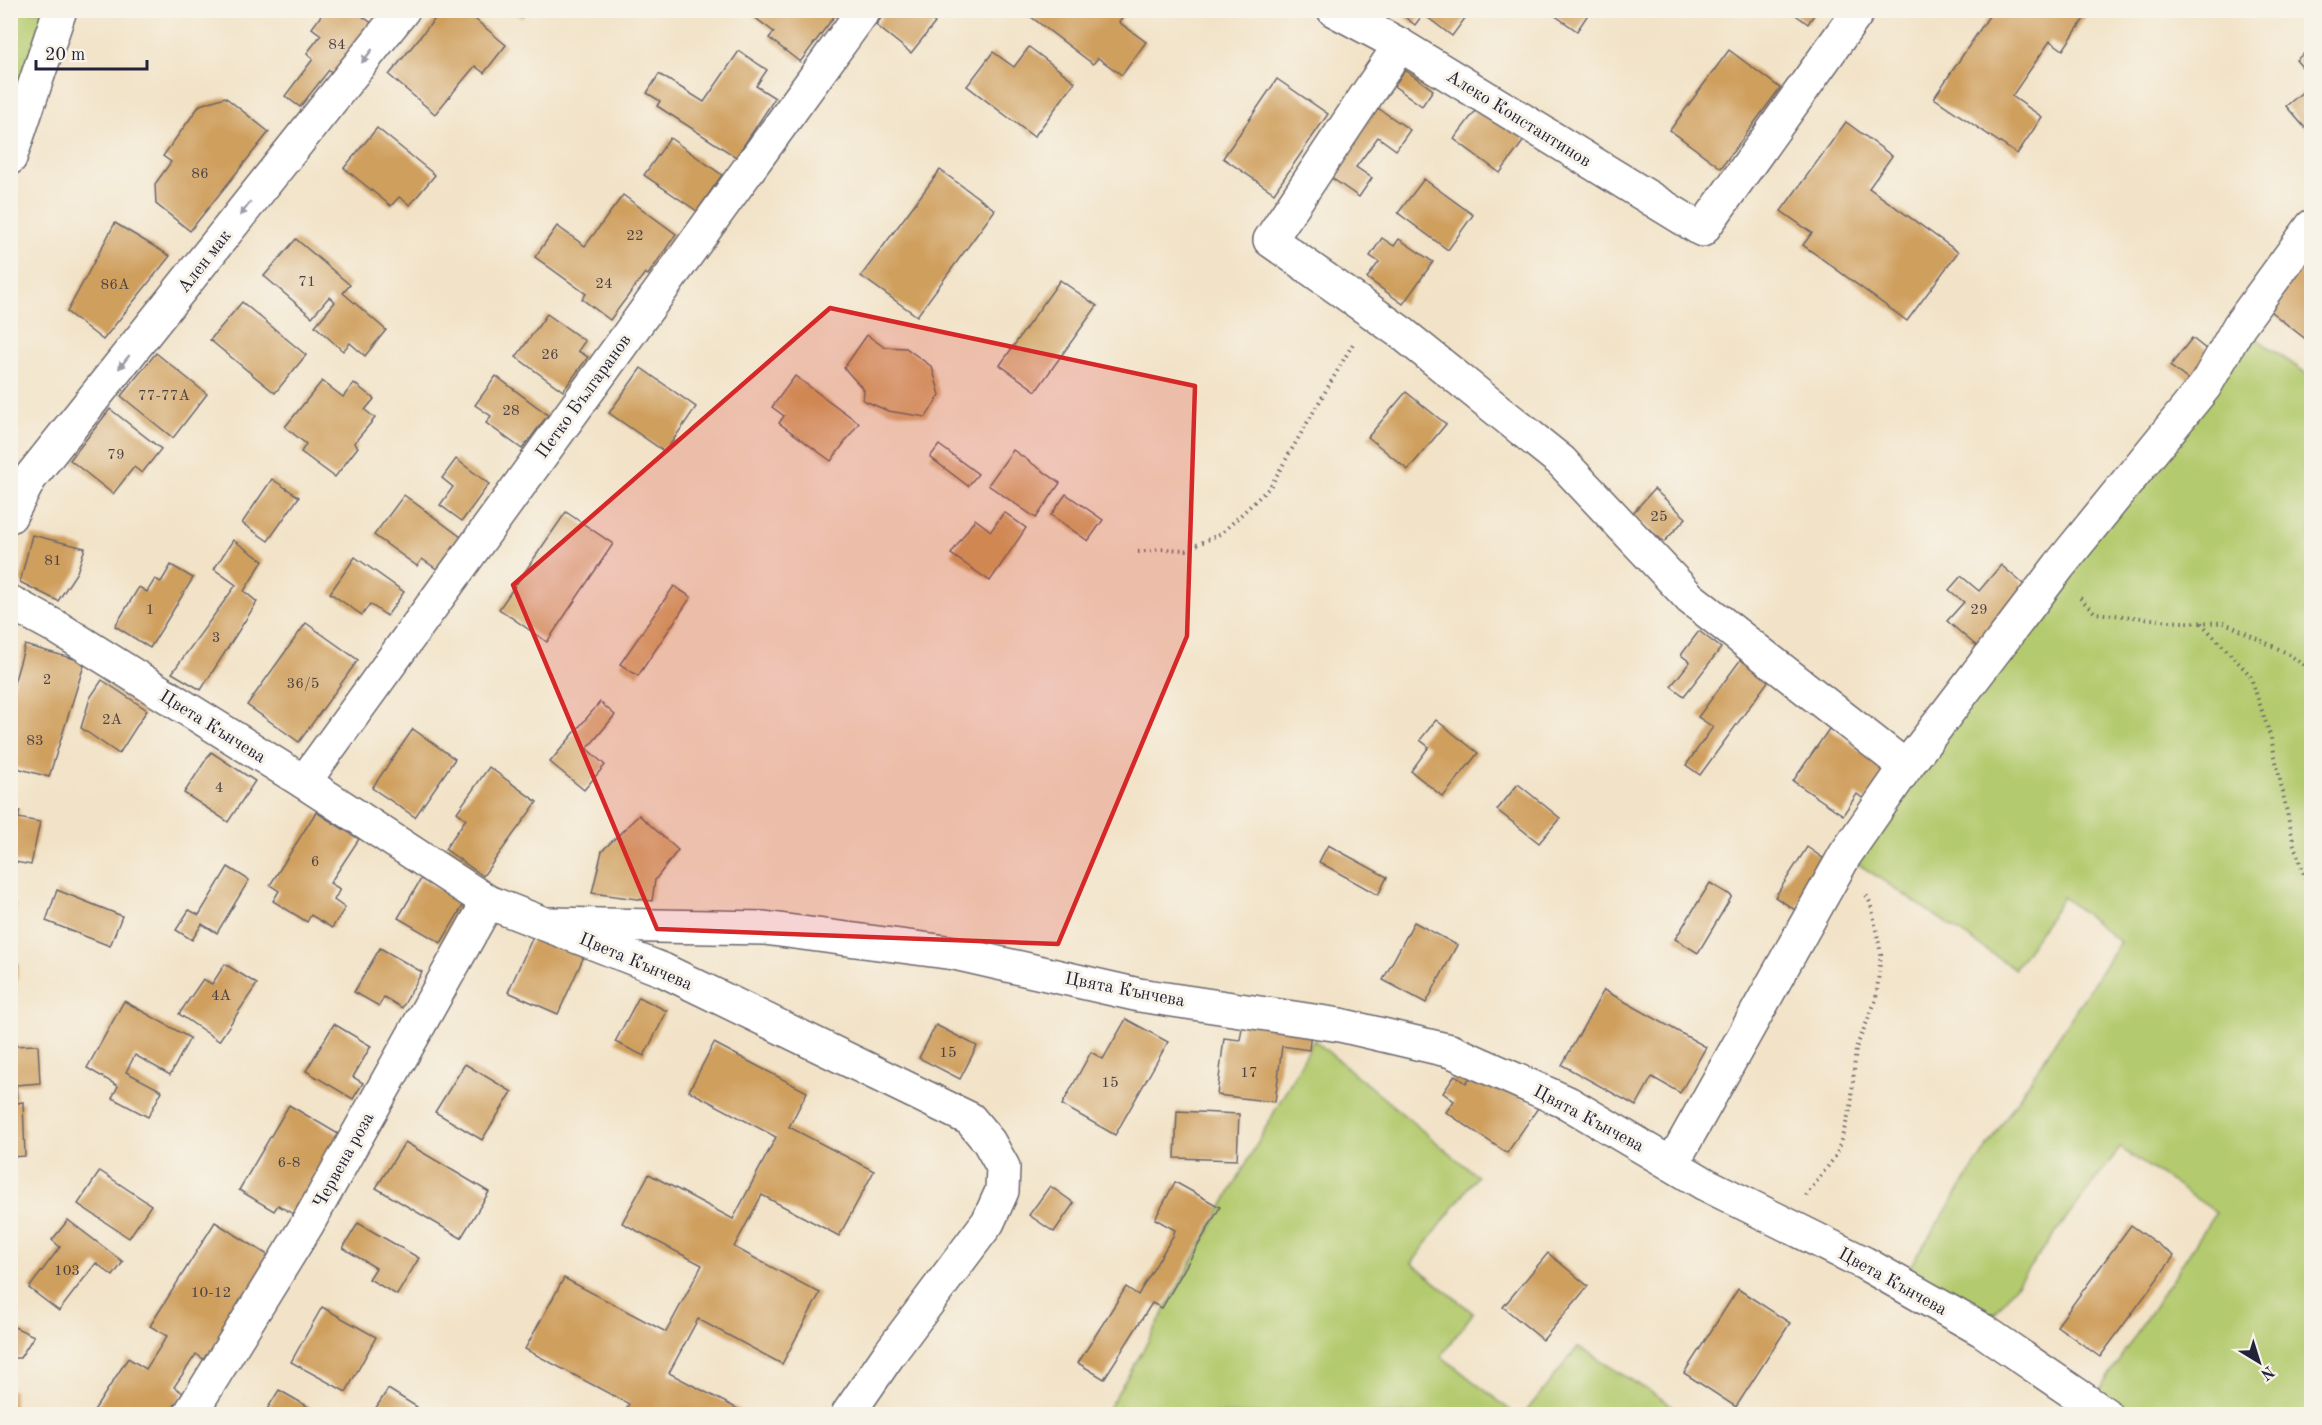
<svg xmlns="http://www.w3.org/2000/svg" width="2322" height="1425" font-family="'Old Standard TT',serif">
	<rect width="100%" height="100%" fill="#f7f3e8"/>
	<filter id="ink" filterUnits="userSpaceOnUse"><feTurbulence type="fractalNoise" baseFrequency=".0167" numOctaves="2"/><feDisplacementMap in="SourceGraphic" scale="12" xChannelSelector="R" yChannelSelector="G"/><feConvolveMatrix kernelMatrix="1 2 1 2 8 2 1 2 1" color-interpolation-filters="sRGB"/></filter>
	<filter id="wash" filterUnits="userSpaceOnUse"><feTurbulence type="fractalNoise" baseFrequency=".008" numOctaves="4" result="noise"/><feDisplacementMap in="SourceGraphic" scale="24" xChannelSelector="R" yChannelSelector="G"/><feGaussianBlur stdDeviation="1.35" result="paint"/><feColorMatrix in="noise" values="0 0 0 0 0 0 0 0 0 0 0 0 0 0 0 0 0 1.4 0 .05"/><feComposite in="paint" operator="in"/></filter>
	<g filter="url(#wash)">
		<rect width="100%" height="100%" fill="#f2e3c8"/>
		<g fill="#b4ca6e" stroke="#6b7654" stroke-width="1.5">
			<polygon points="11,11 60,11 11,158"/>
			<polygon points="2239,326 2311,377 2311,1414 2105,1414 2090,1404 2216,1212 2120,1148 1982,1330 1899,1283 2120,942 2063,897 2015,969 1845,855"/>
			<polygon points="1314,1040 1477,1176 1412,1263 1473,1313 1441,1356 1515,1414 1105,1414 1142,1352"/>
			<polygon points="1578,1347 1686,1414 1524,1414"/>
		</g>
		<g id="blocks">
			<g fill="#cf9f5d">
				<polygon points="325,10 354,10 374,25 336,75 329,70 300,107 285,96 313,59 307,53 321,35 312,28"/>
				<polygon points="442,10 464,10 506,45 484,73 475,66 435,114 389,75"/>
				<polygon points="512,10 528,10 522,18"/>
				<polygon points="757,10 839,10 800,62 769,38 774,32 753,16"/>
				<polygon points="887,10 920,10 935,23 911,53 876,25"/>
				<polygon points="1022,10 1128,10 1119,22 1146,42 1122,75 1098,58 1093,64"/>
				<polygon points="1396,10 1471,10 1452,36 1423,14 1415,25"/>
				<polygon points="1547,10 1591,10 1577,31"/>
				<polygon points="1789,10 1817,10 1808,24"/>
				<polygon points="1993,10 2090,10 2063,50 2050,41 2012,96 2042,117 2017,154 1934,98"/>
				<polygon points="1029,47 1075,82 1034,137 967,86 993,52 1014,67"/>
				<polygon points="2312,47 2312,79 2296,60"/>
				<polygon points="1729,50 1780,88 1721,168 1670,130"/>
				<polygon points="739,51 767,70 756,86 775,98 736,157 657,106 660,101 647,93 659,74 704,102"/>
				<polygon points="1405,70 1433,90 1422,106 1394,86"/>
				<polygon points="1277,79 1328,114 1274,193 1223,158"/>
				<polygon points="2312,84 2312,136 2286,106"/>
				<polygon points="225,97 269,132 190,231 156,204 155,184 171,162 163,156 200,105"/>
				<polygon points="1375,106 1410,130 1396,150 1378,137 1356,167 1372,178 1359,197 1326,174"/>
				<polygon points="1479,106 1525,139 1500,173 1454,139"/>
				<polygon points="1846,122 1892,156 1869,188 1958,252 1907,321 1803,245 1812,233 1781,211"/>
				<polygon points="377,128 435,175 410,205 399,197 391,206 344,168"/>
				<polygon points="670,138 722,175 697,211 644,175"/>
				<polygon points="940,170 995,210 917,316 861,276"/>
				<polygon points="1424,179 1473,215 1448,250 1398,213"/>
				<polygon points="623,195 676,234 648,275 645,273 610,320 582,299 586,294 535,257 557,226 585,246"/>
				<polygon points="115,223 170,256 103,340 67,312"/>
				<polygon points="1382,238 1394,246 1399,239 1433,262 1403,304 1367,278 1379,262 1370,256"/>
				<polygon points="296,239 350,285 343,293 386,330 365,356 350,343 343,351 315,326 335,302 329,297 312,317 264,276"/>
				<polygon points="2303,262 2312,269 2312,344 2266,308"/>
				<polygon points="1060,280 1097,306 1036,391 1000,365"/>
				<polygon points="242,302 306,355 275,393 210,340"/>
				<polygon points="547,314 585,341 578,351 588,357 563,391 516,357"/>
				<polygon points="867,335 884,347 906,348 932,367 940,395 926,417 888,411 863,400 864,390 844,368"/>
				<polygon points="2192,338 2212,354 2191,382 2170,366"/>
				<polygon points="156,353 207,394 173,438 121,396"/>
				<polygon points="641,368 696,407 665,452 609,413"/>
				<polygon points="496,376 548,415 522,449 486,423 491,416 475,405"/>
				<polygon points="795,376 859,423 831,461 779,423 784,416 772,407"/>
				<polygon points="322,381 343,397 354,383 374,399 365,410 375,418 354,443 358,447 335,477 301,452 306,444 285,427"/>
				<polygon points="1406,392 1446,424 1408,470 1368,437"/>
				<polygon points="110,409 161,449 142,473 134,467 113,494 70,460"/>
				<polygon points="939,445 978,474 968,486 930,457"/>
				<polygon points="1013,450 1060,483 1036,518 988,485"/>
				<polygon points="456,459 489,484 462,521 440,505 453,487 442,478"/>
				<polygon points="272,479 299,497 268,541 242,523"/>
				<polygon points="1654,489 1686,518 1664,542 1632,514"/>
				<polygon points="1066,494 1103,520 1088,541 1051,515"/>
				<polygon points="404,495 465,540 441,572 422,559 417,566 374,535"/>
				<polygon points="566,512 613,544 547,642 499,609"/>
				<polygon points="1004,512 1026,528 990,581 951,554 975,519 991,531"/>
				<polygon points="32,535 85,548 77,572 58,601 20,582"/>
				<polygon points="233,540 263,561 244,591 257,602 201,690 172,673 236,585 214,569"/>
				<polygon points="355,557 404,592 387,616 370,604 362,615 330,593"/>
				<polygon points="171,565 193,578 150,648 115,626 139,587 147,592 155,579 161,582"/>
				<polygon points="2001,565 2029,589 1979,648 1947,621 1964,602 1949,590 1961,576 1979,591"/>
				<polygon points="674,586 691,597 638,676 620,664"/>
				<polygon points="306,623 358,660 299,742 247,705"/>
				<polygon points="1699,631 1721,648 1684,696 1671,686 1690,662 1681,655"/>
				<polygon points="25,645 85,662 49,777 10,766 10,697"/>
				<polygon points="1744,655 1772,676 1700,775 1686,765 1713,727 1698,717"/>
				<polygon points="102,680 147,710 119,754 81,728 90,698"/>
				<polygon points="600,702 615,715 587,749 605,765 584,790 550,762"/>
				<polygon points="1436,720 1478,753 1443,797 1411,771 1429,747 1420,740"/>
				<polygon points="413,729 455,759 415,817 372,788"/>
				<polygon points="1829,729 1888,769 1866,801 1857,794 1843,815 1793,781"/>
				<polygon points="211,752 255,781 228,822 184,793"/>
				<polygon points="489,767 537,802 483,876 445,849 466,819 457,812"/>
				<polygon points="1518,784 1560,818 1539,843 1497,810"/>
				<polygon points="10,809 20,811 18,818 40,822 31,865 10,861"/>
				<polygon points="316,812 359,839 330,883 340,889 334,900 345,908 332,928 311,915 307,922 273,901 279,891 270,885"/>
				<polygon points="639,815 678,850 655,880 652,901 592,893 602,851"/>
				<polygon points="1328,845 1387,877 1378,895 1319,862"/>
				<polygon points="1807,847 1827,861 1795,910 1775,897"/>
				<polygon points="228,867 249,880 217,933 202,924 192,940 176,930 189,910 199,915"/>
				<polygon points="421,879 464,904 441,943 398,918"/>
				<polygon points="1710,883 1732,896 1698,953 1675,939"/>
				<polygon points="57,890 122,916 110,946 46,921"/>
				<polygon points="10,904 16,905 12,939 10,939"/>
				<polygon points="1414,922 1457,945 1426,1003 1383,980"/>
				<polygon points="536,930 586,952 558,1014 508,992"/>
				<polygon points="380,948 422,972 402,1008 384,997 379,1006 354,992"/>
				<polygon points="10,963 19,964 14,1008 10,1008"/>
				<polygon points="225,964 257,984 219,1041 179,1014 203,979 212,984"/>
				<polygon points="1604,990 1706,1047 1680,1093 1652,1077 1636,1106 1562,1065"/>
				<polygon points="639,997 667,1011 644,1056 615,1042"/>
				<polygon points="124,1001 190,1038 170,1075 135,1055 126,1072 162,1091 148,1117 112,1098 118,1086 87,1068"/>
				<polygon points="1126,1019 1168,1042 1115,1135 1062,1105 1091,1052 1103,1059"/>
				<polygon points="1243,1022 1311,1031 1309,1050 1282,1046 1275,1102 1217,1095 1224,1038 1240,1040"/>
				<polygon points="334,1024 371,1046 353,1077 363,1083 353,1099 306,1071"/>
				<polygon points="936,1025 977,1046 960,1079 919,1058"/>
				<polygon points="714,1043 807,1092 789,1127 874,1171 839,1236 762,1195 734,1247 820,1293 782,1364 698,1319 669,1373 740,1410 738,1414 624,1414 629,1404 525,1349 564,1278 666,1332 702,1265 622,1223 649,1174 733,1219 776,1137 689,1091"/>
				<polygon points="38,1045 40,1083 16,1085 17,1103 23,1102 25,1156 10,1157 10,1046"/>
				<polygon points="465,1064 512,1092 482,1140 435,1112"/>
				<polygon points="1478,1067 1538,1108 1507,1153 1446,1112 1454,1101 1443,1093 1455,1075 1466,1083"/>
				<polygon points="289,1105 340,1135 293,1214 278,1205 274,1211 239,1190"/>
				<polygon points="1177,1111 1239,1114 1237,1160 1175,1158"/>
				<polygon points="405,1142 489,1192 461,1238 376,1188"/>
				<polygon points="100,1171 151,1205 129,1238 78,1204"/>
				<polygon points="1175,1182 1220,1207 1162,1308 1152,1303 1104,1379 1078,1363 1126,1287 1138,1295 1173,1236 1175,1230 1155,1219"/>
				<polygon points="1050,1186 1074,1203 1054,1232 1029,1215"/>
				<polygon points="68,1220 123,1262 113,1276 96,1263 59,1311 29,1288 60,1247 52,1240"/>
				<polygon points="215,1222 271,1257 206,1361 196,1354 174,1387 183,1393 169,1414 97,1414 93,1412 128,1358 146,1369 167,1336 150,1326"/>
				<polygon points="358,1223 419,1258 397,1295 369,1279 376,1268 343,1248"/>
				<polygon points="2131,1225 2174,1256 2100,1357 2057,1326"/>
				<polygon points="1548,1253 1588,1286 1543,1340 1503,1307"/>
				<polygon points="1738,1289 1790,1323 1736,1407 1684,1373"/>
				<polygon points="322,1307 376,1337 346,1392 291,1362"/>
				<polygon points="10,1325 34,1336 20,1358 10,1358"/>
				<polygon points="388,1389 417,1407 413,1414 372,1414"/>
				<rect x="10" y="1390" width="4" height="24"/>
				<polygon points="279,1390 321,1414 264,1414"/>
			</g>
		</g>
	</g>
	<g filter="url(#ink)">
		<use href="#blocks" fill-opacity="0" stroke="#6b666c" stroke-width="1.5"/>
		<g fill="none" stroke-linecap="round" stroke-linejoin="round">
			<g stroke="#6b666c" stroke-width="36">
				<g id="minor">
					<polyline points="1334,10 1400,45 1702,230 1859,10"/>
					<polyline points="1400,45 1270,240 1403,334 1561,461 1690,598 1906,767"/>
					<polyline points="10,158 60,10"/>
					<polyline points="10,516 30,478 403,10"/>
					<polyline points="10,602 58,628 304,782 488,902 663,970 970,1119 989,1142 1003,1167 1002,1191 988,1222 890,1353 848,1414"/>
					<polyline points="304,782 864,10"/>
					<polyline points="549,924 764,928 954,953 1139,995 1340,1025 1451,1051 1568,1103 1705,1184 1864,1263 1982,1330 2105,1414"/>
					<polyline points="1672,1164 1845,855 1906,767 2059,566 2205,386 2239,326 2312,226"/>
					<polyline points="190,1414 308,1223 488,902"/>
				</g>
			</g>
			<g stroke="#6b666c" stroke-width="4" stroke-dasharray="1.5 4.5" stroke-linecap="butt">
				<polyline points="1138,552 1160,549 1186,550 1222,533 1270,487 1354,342"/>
				<polyline points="2080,598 2095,613 2180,622 2225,623 2287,653 2312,671"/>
				<polyline points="2201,623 2250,675 2271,738 2294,845 2312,897"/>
				<polyline points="1806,1196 1837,1154 1851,1106 1856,1048 1876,1000 1881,954 1871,904 1865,893"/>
			</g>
			<use href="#minor" stroke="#fff" stroke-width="33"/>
		</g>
		<defs><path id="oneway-solid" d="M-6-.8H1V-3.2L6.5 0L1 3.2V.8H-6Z" transform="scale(1.5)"/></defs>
		<g fill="#9c9ca7">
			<use href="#oneway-solid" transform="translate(367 56) rotate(128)"/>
			<use href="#oneway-solid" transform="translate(245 209) rotate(128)"/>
			<use href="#oneway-solid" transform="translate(124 362) rotate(128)"/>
		</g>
	</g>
	<path fill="#d62828" fill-opacity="0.2" stroke="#d62828" stroke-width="4.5" stroke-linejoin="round" d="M830 308 1195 386 1187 636 1058 944 657 929 513 585Z"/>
	<g text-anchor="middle" stroke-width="6" stroke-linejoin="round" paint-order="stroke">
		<g font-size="15" fill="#4d4144">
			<text x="337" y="49">84</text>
			<text x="200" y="178">86</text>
			<text x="635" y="240">22</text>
			<text x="307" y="286">71</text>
			<text x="604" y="288">24</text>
			<text x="115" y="289">86A</text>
			<text x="550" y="359">26</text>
			<text x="164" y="400">77-77A</text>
			<text x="511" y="415">28</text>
			<text x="116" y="459">79</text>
			<text x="1659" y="521">25</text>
			<text x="53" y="565">81</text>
			<text x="150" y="614">1</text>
			<text x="1979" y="614">29</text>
			<text x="216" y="642">3</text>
			<text x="47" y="684">2</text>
			<text x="303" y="688">36/5</text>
			<text x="112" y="724">2А</text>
			<text x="35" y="745">83</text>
			<text x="219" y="792">4</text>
			<text x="315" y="866">6</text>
			<text x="221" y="1000">4A</text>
			<text x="948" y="1057">15</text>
			<text x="1249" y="1077">17</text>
			<text x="1110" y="1087">15</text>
			<text x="289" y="1167">6-8</text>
			<text x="67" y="1275">103</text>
			<text x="211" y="1297">10-12</text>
		</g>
		<g font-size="18" fill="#22223b" stroke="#f7f3e8">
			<text transform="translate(1519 118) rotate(32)" y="6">Алеко Константинов</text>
			<text transform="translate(204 261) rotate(-52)" y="6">Ален мак</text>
			<text transform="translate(583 396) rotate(-54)" y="6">Петко Българанов</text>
			<text transform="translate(213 726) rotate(32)" y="6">Цвета Кънчева</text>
			<text transform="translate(636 961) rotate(23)" y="6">Цвета Кънчева</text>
			<text transform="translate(1125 989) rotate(11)" y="6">Цвята Кънчева</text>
			<text transform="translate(1589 1118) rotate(28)" y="6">Цвята Кънчева</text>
			<text transform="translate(343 1160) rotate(-61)" y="6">Червена роза</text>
			<text transform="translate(1893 1281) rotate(29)" y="6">Цвета Кънчева</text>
		</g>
	</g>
	<rect width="2322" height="1425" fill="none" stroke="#f7f3e8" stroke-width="36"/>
	<g transform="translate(2259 1362) rotate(142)" stroke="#f7f3e8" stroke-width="4.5" paint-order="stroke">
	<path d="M0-4.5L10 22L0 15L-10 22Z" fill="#22223b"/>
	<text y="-9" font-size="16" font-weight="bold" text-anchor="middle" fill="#22223b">N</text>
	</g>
	<path d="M36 60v9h111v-9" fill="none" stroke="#22223b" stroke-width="3"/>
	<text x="45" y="60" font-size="18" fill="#22223b" stroke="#f7f3e8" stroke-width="4.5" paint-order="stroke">20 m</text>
</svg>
